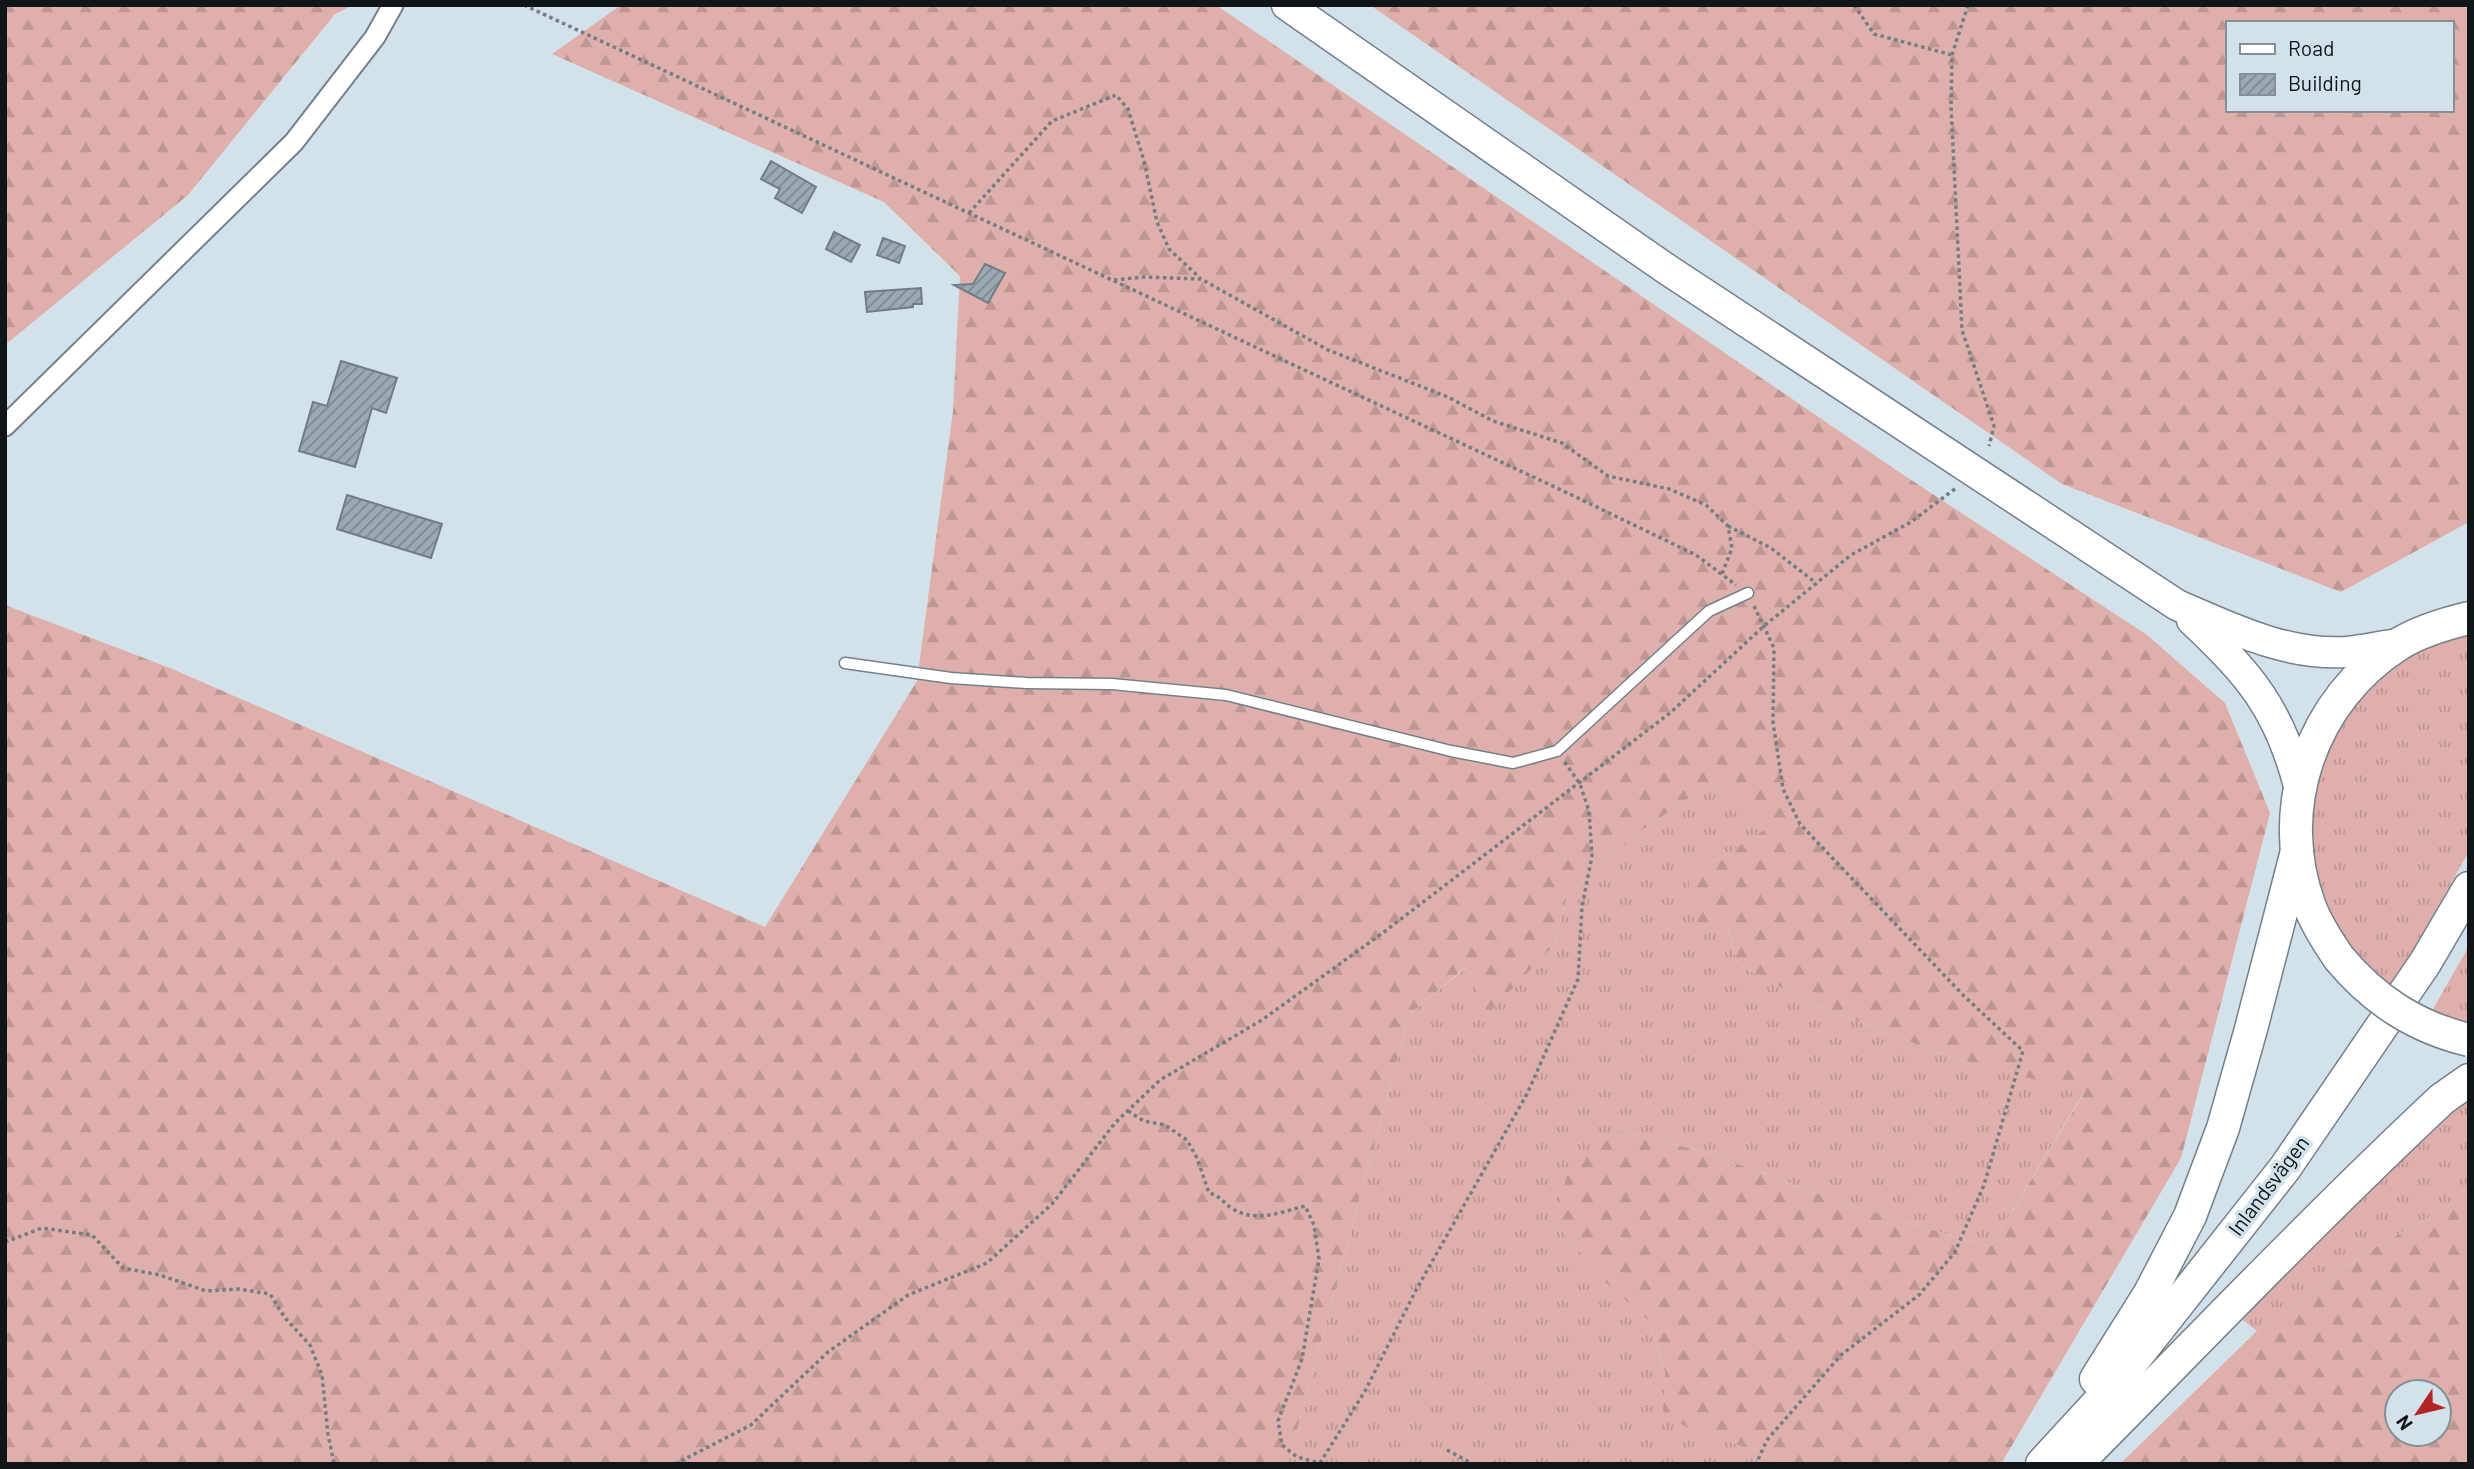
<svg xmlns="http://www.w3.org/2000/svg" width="2474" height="1469" font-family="Barlow,sans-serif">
	<defs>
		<pattern id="grass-tufts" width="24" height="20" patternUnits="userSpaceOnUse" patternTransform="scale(1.75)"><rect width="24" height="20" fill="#dfb0ab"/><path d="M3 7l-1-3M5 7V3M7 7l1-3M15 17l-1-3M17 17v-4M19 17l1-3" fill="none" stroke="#be9692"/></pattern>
		<pattern id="forest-firs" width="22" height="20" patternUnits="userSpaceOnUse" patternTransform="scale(1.75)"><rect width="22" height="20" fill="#dfb0ab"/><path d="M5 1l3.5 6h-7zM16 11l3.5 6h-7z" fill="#be9692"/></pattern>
		<pattern id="building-hatch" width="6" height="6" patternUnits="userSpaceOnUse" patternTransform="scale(1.75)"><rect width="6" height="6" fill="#9ba9b2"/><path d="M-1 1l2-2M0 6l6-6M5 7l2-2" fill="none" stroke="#7d8890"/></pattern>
	</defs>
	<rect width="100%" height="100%" fill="#d2e1ea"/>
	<g fill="url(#grass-tufts)">
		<polygon points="2469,632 2469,851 2390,993 2367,973 2331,923 2311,865 2310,803 2327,745 2361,694 2408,655 2436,641"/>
		<polygon points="1712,782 1768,828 1721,858 1687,871 1727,924 1737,964 1809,1002 1944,1055 2084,1092 1990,1247 1852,1206 1705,1152 1620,1131 1555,1223 1609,1286 1649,1321 1665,1372 1664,1414 1693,1430 1795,1464 1288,1464 1409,1015 1467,967 1488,1013 1555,944 1567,895 1638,833"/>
		<polygon points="2469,946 2469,1028 2429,1016"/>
		<polygon points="2469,1090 2469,1195 2369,1251 2257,1331 2243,1320 2309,1243"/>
	</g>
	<g fill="url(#forest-firs)" fill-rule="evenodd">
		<polygon points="5,5 353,5 335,14 188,195 5,345"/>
		<polygon points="621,5 1216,5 1896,470 2147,635 2225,703 2270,813 2181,1158 2001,1464 1795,1464 1692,1430 1663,1414 1665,1372 1649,1321 1609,1286 1555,1223 1568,1170 1620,1131 1705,1152 1852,1206 1990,1247 2084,1093 1944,1055 1809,1002 1737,964 1727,924 1695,923 1687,871 1721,858 1767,828 1712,782 1638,833 1567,895 1555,944 1488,1014 1466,967 1409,1015 1288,1464 5,1464 5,605 170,668 765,927 917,681 953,411 960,276 884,202 552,54"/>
		<path d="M1370 5H2469V522L2341 592 2062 484ZM2227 23H2451V110H2227Z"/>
		<path d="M2469 1195V1464H2120L2257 1331 2369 1251ZM2439 1392V1434H2397V1392Z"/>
	</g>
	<g fill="url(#building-hatch)" stroke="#707d86" stroke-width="2">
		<polygon points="771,161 816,187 802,213 775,198 780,189 761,179"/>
		<polygon points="834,232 860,245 851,262 826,249"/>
		<polygon points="883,238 905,246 899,263 877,255"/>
		<polygon points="985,264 1005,273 988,303 954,285 973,284"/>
		<polygon points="921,288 922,304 913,304 913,307 867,312 865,292"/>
		<polygon points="341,361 397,378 386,413 372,408 355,467 299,451 313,402 327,406"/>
		<polygon points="347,495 442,524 431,558 337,529"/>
	</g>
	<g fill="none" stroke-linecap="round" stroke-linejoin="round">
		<g stroke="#74818a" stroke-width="13">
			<polyline id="service" points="845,663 951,678 1026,683 1112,684 1226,695 1451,751 1513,763 1557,751 1709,611 1748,593"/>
		</g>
		<g stroke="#74818a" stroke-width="23">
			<polyline id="minor" points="5,426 294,142 375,37 393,5"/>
		</g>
		<g stroke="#74818a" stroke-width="33">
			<g id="primary">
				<path d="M1287 5 1665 268 2177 605C2231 628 2286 656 2347 652 2365 650 2383 646 2400 644"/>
				<path d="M2192 620C2249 674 2279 708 2299 786"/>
			</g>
		</g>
		<g stroke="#74818a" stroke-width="35">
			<g id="trunk">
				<path d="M2339 958C2328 942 2317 925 2310 907 2273 809 2311 700 2399 644 2420 631 2444 624 2469 618"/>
				<polyline points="2096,1379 2150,1293 2190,1216 2223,1128 2251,1029 2297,851"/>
				<polyline points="2042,1464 2109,1391 2285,1168 2425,963 2469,888"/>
				<path d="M2076 1464C2197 1342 2316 1217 2442 1099L2469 1080"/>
			</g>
		</g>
		<g stroke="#737d83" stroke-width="3.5" stroke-dasharray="3.5 3.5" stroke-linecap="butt">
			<polyline points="524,5 1576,497 1696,555 1736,585"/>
			<polyline points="1854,5 1874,34 1952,55"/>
			<polyline points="1968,5 1952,55 1951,105 1962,330 1994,426 1989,446"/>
			<polyline points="969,213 1052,121 1116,95 1128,109 1144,161 1157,222 1169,249 1200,278"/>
			<polyline points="1114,280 1144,277 1201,279 1328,350 1448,397 1493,421 1562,443 1608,476 1669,489 1706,505 1728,526 1732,548 1722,574"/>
			<polyline points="1728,526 1771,548 1816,583"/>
			<polyline points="1754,606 1774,648 1773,722 1783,789 1800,824 1965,997 2023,1051 1984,1185 1955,1252 1919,1295 1841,1355 1767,1440 1756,1464"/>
			<path d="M1128 1111 1144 1121 1165 1125 1187 1140 1197 1158 1209 1193C1221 1196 1223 1203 1233 1209 1256 1223 1281 1212 1305 1206L1314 1225 1319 1259 1302 1359 1278 1421 1282 1445 1297 1457 1319 1463"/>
			<polyline points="5,1242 42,1228 92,1235 123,1268 160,1275 206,1291 239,1289 270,1294 285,1318 310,1345 322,1375 328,1434 334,1464"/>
			<polyline points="1447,1450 1473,1464"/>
			<polyline points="1320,1463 1365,1391 1416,1290 1527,1094 1578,979 1582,907 1592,856 1589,811 1580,784 1564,761"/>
			<polyline points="675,1464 751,1425 828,1352 908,1295 987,1263 1052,1204 1115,1123 1160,1080 1262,1020 1384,932 1670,713 1764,626 1851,555 1911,522 1956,488"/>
		</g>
		<use href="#service" stroke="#fff" stroke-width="10"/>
		<use href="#minor" stroke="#fff" stroke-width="19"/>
		<use href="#primary" stroke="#fff" stroke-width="30"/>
		<use href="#trunk" stroke="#fff" stroke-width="32"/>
		<g stroke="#74818a" stroke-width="35" stroke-linecap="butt">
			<path id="trunk-bridge" d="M2339 958C2374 1000 2415 1027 2469 1040"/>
		</g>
		<use href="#trunk-bridge" stroke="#fff" stroke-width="32"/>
	</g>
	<g text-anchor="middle" stroke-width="7" stroke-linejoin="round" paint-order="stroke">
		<g font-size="21" fill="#101518" stroke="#d2e1ea">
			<text transform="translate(2269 1186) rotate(-53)" y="7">Inlandsvägen</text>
		</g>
	</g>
	<rect width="2474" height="1469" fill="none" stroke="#101518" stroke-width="14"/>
	<rect x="2226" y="21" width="228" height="91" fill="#d2e1ea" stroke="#848f96" stroke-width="2"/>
	<rect x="2240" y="44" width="35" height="10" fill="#ffffff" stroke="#848f96" stroke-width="2"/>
	<text x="2288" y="56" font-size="21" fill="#101518">Road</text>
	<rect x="2240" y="74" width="35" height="21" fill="url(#building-hatch)" stroke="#848f96" stroke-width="2"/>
	<text x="2288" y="91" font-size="21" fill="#101518">Building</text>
	<g transform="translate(2418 1413) rotate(235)"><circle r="33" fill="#d2e1ea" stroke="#848f96" stroke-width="2"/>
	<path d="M0-5L12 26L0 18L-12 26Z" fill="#b42424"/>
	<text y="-10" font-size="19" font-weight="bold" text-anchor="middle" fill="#101518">N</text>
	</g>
</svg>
